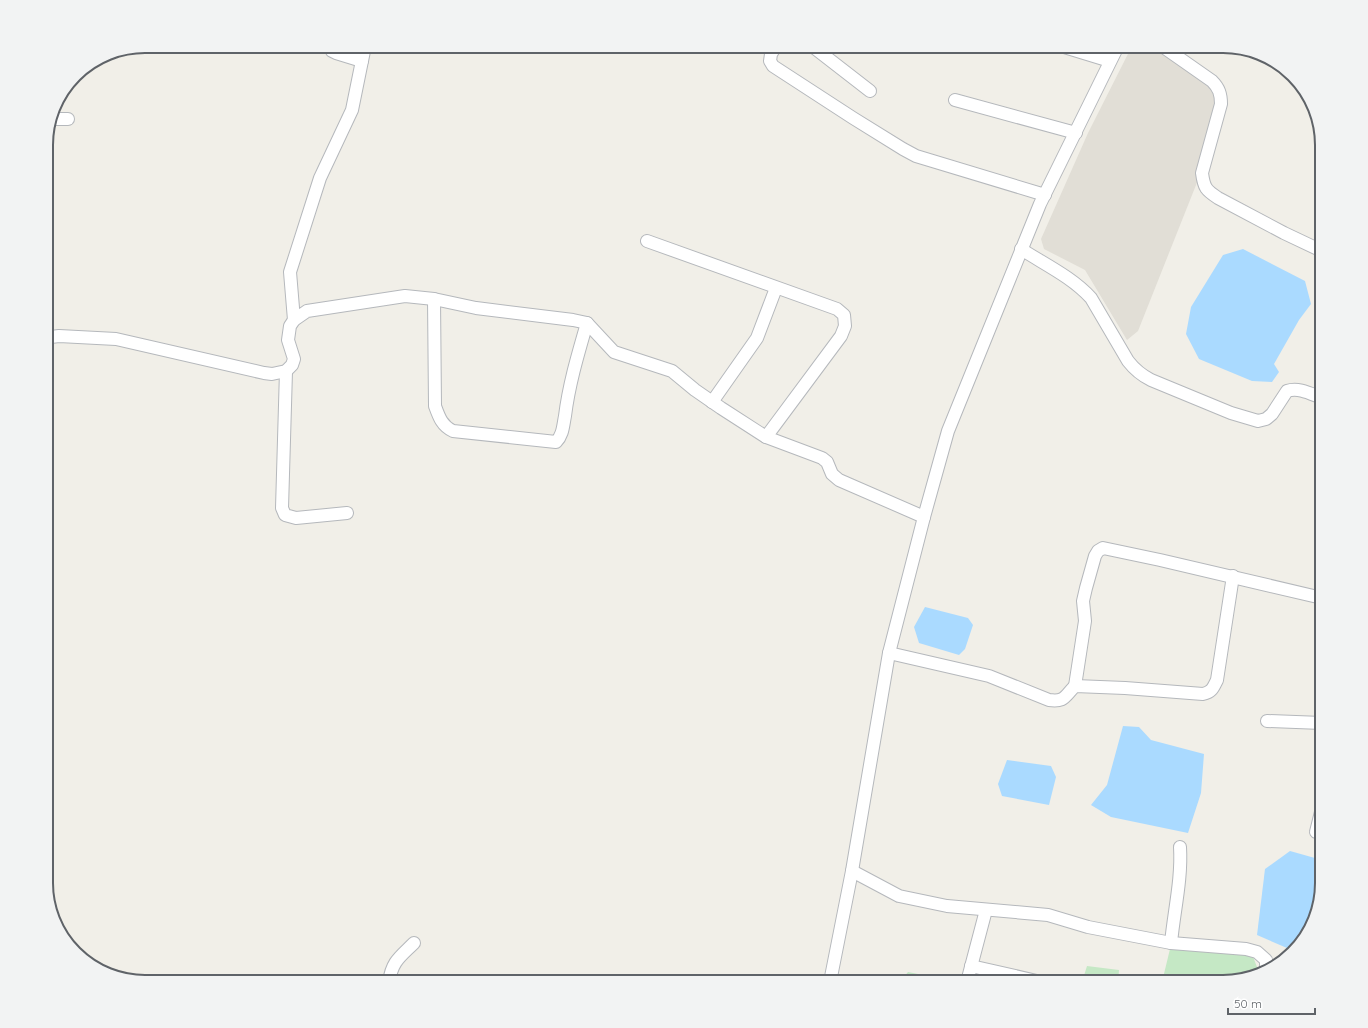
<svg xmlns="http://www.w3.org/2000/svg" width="1368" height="1028" font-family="Quicksand,sans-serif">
	<rect width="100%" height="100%" fill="#f1efe8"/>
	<polygon fill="#e1ded6" points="1132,46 1153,46 1216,90 1219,97 1198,180 1138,331 1127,340 1085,270 1044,249 1041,239 1088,133"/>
	<g fill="#c5e8c5">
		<polygon points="1170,949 1252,954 1257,967 1256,974 1232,980 1226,979 1218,982 1162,982"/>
		<polygon points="1087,966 1119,970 1118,982 1082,982"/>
		<polygon points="908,972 933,977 932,982 900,982"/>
	</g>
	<g fill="#aadaff">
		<polygon points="1243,249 1305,281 1311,304 1299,320 1274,364 1279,372 1272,382 1252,381 1199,359 1186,334 1191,307 1223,255"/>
		<polygon points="925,607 968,618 973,625 965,649 959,655 919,643 914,627"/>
		<polygon points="1123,726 1139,727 1151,740 1204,754 1201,793 1188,833 1111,817 1091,805 1107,785"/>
		<polygon points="1007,760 1051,766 1056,777 1049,805 1002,796 998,784"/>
		<path d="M1290 851 1322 860C1322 891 1320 928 1294 950L1287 948 1257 935 1265 869Z"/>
	</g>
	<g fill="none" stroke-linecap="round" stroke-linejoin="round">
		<g stroke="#b5b8bc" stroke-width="14">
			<g id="minor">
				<polyline points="332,46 332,51 336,53 362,61"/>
				<polyline points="776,46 771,54 770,61 773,66 853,118 903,149 916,156 1045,195"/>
				<polyline points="812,46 870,91"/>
				<polyline points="1061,46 1110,61"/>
				<path d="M1162 46 1212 81C1219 88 1221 94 1221 104L1202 173C1204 188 1206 190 1218 198L1284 233 1322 251"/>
				<polyline points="955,100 1076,133"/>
				<polyline points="52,119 68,119"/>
				<polyline points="647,241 837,309 844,315 845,326 841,336 766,437"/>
				<path d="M1021 249C1044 264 1072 277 1091 298L1128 361C1135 370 1141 375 1151 380L1231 413 1258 421 1266 419 1272 414 1287 391C1299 387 1311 394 1322 398"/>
				<path d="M434 299 435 406C439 417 442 426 453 431L556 442C563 435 563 426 565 416 569 384 578 354 587 323"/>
				<polyline points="294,320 290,272 320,178 352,110 365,46"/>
				<polyline points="46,340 51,337 59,336 116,339 264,373 272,374 286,371 292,365 294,359 288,340 290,326 294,320 307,311 405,296 434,299 476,308 573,320 587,323 614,352 672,371 695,390 721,408 766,437 822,458 827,462 832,474 839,480 924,517"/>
				<polyline points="286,371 282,508 285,515 296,518 347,513"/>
				<polyline points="712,402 757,338 776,288"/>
				<path d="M889 653 989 676 1049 700C1065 702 1064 697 1075 686L1125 688 1203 694C1212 692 1213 688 1217 680L1233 576"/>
				<polyline points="1075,686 1085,621 1083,601 1086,588 1095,556 1098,551 1103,548 1160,560 1322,598"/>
				<polyline points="1267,721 1322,723"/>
				<polyline points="1316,832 1322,808"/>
				<polyline points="852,871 899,896 947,906 1048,915 1088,927 1171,943 1246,949 1257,952 1266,960 1266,972"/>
				<path d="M1171 943C1174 911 1182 879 1180 847"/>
				<polyline points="971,966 1041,982"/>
				<path d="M389 982C392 961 400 957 414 943"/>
				<polyline points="830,982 852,871 889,653 924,517 948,431 1040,204 1118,46"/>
				<polyline points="967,982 986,910"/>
			</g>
		</g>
		<use href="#minor" stroke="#fff" stroke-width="12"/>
	</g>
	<path d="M0 0H1368V1028H0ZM145 53H1223A92 92 0 0 1 1315 145V883A92 92 0 0 1 1223 975H145A92 92 0 0 1 53 883V145A92 92 0 0 1 145 53Z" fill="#f2f3f3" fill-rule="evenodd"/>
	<path fill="none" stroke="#5f6368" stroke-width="2" d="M145 53H1223A92 92 0 0 1 1315 145V883A92 92 0 0 1 1223 975H145A92 92 0 0 1 53 883V145A92 92 0 0 1 145 53Z"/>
	<path d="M1228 1008v6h87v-6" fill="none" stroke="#5f6368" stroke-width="2"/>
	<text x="1234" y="1008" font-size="12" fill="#5f6368" stroke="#ffffff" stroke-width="3" paint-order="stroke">50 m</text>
</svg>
